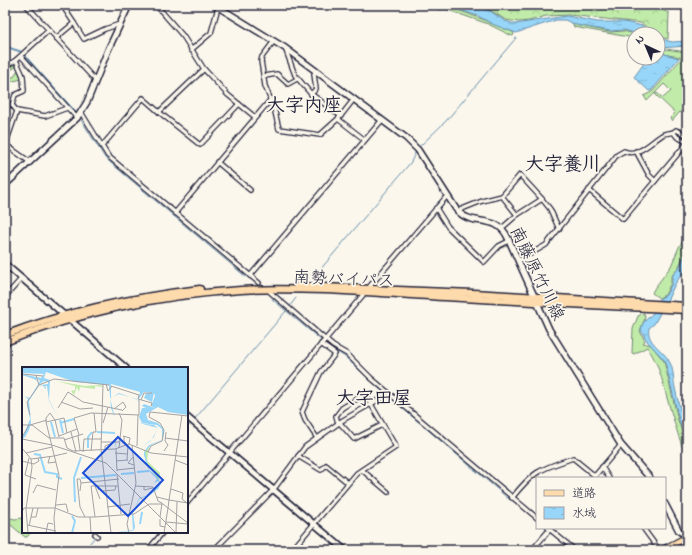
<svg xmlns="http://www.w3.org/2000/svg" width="692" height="555" font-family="'Indie Flower','Klee One',sans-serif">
	<defs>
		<pattern id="forest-crowns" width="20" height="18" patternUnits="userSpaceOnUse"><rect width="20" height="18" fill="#c0eba8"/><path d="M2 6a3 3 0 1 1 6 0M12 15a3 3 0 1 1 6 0" fill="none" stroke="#a5c992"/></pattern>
		<pattern id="water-ripples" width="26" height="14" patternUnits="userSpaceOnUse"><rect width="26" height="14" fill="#97d6f8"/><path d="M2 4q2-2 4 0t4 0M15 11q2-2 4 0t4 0" fill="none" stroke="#82b7d6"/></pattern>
	</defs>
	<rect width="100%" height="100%" fill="#fbf7ec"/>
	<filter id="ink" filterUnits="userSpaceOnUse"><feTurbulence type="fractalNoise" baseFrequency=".025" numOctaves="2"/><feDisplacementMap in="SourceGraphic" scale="8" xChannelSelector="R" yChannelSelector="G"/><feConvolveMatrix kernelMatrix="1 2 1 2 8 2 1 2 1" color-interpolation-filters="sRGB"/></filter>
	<g filter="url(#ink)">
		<g fill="#c0eba8" stroke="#718672">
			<path d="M430 5C455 5 489 23 513 32L514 35 512 36 488 24 445 9 439 10Z"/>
			<polygon points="573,24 610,32 623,31 635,34 634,38 574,27"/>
			<polygon points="658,48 687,52 687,104 672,121 670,118 675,113 655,94 657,93 663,98 671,91 664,84 647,101 644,96 653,91 681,59 680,57 667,55 658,50"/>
			<polygon points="687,234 687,249 678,268 671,277 671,283 665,295 659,298 652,293 654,289 671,266 679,247"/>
			<path d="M644 313 645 318 640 331 645 341 643 343 651 345 664 361 678 420 687 447V460C679 439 673 418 667 398 662 379 658 362 647 347L634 354 632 353 633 329 638 316Z"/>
		</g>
		<g fill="url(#forest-crowns)" stroke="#718672">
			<polygon points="481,5 651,5 669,13 668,39 660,37 641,23 569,15 546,16 529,21 519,22 506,20"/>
			<polygon points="16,62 18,68 16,67 7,72 11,77 14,77 17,71 20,70 22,79 5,83 5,68"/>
			<polygon points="5,517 15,519 23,518 23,532 31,532 27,537 25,537 5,520"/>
		</g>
		<g fill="url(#water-ripples)" stroke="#688eac">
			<polygon points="444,5 474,5 490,11 505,21 515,24 567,16 597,22 624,22 643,26 650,34 638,34 624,30 610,31 598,29 576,25 565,20 556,20 516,33 492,24 478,16"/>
			<polygon points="658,38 672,42 687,41 687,46 660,48 658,47"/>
			<polygon points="5,46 21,51 77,113 76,114 20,52 5,47"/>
			<polygon points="658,52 679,58 652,90 649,91 634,77 648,58 658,58"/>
			<path d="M687 251V267L675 284 667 301 654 324 649 328C646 343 663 349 669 361 674 369 673 379 675 388 679 408 687 426 687 446L679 420 665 361 647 341 641 330 643 323 654 312 659 299 666 295 672 283V276L679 268Z"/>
		</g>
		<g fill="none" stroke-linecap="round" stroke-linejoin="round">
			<g stroke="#688eac" stroke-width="1">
				<polyline points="80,118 105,158 246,277"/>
				<polyline points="418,148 446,121 516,38"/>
				<polyline points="314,277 411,162 416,151"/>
				<polyline points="272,299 322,341"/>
				<polyline points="289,307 296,298"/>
				<polyline points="324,343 345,357 384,393"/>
				<polyline points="387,395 510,500"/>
				<polyline points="194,420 286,311"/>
				<polyline points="187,428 192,422"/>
				<polyline points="84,550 95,537"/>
			</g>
			<g stroke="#22223b" stroke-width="6">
				<g id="minor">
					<polyline points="26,5 96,81"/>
					<polyline points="156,5 183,36 204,69 228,95 255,117"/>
					<polyline points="74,23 84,39 105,29 120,24"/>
					<polyline points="56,38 74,23 62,5"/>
					<polyline points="274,41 262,57 261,61 265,86 274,108 279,129 320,135 340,117 354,99"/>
					<polyline points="285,48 295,75 311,94 316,89 314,74 316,71"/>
					<polyline points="191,50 211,33 217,11 220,5"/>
					<polyline points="21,56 77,118"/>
					<polyline points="5,67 16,60 49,30"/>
					<polyline points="265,76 277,74 288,84 297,79"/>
					<polyline points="311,94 341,116"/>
					<polyline points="17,111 45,116 67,108"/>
					<polyline points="81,112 108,156 259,283"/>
					<polyline points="159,112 200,145 239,104"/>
					<polyline points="338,119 365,140"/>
					<polyline points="674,133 677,137 687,142"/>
					<polyline points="6,145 30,162"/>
					<polyline points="5,146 17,111 12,105 15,95 24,91 23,76 16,60"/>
					<polyline points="102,146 143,98 159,112 204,69"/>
					<polyline points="636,151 649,175 655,181"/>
					<polyline points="217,162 250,190"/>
					<polyline points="589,190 623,219 687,143"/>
					<polyline points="502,196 517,215"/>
					<polyline points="436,208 448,227 484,262 499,246 509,241"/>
					<polyline points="457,211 482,201 502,196 520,175 542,199"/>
					<polyline points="175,213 271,99"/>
					<polyline points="502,228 517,215 542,199 550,209 559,229"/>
					<path d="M518 261 546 245 617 155 624 151C639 158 652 140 664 134 669 132 673 134 676 130L687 135"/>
					<polyline points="250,276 382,120"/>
					<polyline points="370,286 447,196"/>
					<polyline points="270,292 333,346 347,354 371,378 537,518"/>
					<polyline points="5,297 22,278"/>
					<polyline points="339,422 354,439 382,425"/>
					<polyline points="317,438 305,420 302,412 321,372 335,354 321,344"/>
					<polyline points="298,456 321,470 326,465 348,483"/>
					<polyline points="602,467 609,478"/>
					<polyline points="362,470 388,492"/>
					<polyline points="594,477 621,445"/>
					<path d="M512 498C534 470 541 469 573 458L595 476"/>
					<polyline points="187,503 363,295"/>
					<polyline points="548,528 575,550"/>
					<polyline points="643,528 659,550"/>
					<polyline points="95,534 97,536"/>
					<polyline points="219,545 224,550"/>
					<polyline points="148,550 163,532"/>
					<polyline points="214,550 274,489 305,447 343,420 385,396 388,392"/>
					<polyline points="289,550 296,545 357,473 396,447 365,394 342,408 336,416 338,423"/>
					<polyline points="532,550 551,528"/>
				</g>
			</g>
			<g stroke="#22223b" stroke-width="8">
				<g id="tertiary">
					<polyline points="5,264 126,368"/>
					<polyline points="187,417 345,550"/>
				</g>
			</g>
			<g stroke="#22223b" stroke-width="8">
				<g id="secondary">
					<path d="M215 5 285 48 406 138 418 150 456 209C472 229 496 212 508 238L549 329 621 445 650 478"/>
					<polyline points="5,185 77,118 87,102 108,50 129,5"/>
					<polyline points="665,504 679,531 687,536"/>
				</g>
			</g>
			<g stroke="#22223b" stroke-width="8">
				<polyline id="primary" points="662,550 687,537"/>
			</g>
			<g stroke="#22223b" stroke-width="9">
				<g id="trunk">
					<polyline points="297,286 473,293 687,306"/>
					<path d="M5 335C68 311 133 297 200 289"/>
					<path d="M5 342C80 312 160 295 241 290 309 287 377 293 445 297 526 302 606 306 687 310"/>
				</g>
			</g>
			<use href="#minor" stroke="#fbf7ec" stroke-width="3.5"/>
			<use href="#tertiary" stroke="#fbf7ec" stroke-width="4.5"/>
			<use href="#secondary" stroke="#fbf7ec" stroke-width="5"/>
			<use href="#primary" stroke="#fedbac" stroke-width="5.5"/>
			<use href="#trunk" stroke="#fedbac" stroke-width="6"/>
		</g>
	</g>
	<g text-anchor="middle" stroke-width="3.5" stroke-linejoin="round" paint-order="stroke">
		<g font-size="17" fill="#22223b" stroke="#fbf7ec">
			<text transform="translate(538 273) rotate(64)" y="6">南藤原竹川線</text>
			<text transform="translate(344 278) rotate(2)" y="6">南勢バイパス</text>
		</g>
		<g font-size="19" font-weight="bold" fill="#22223b" stroke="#fbf7ec">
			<text x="304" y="111">大字内座</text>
			<text x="563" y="170">大字養川</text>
			<text x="374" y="404">大字田屋</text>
		</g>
	</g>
	<g transform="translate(22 367)">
		<rect width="166" height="166" fill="#fbf7ec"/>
		<path d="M34 14 63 19 79 18 81 20 73 19V22L58 20 57 25 55 20 52 28 49 24 53 23V19ZM127 79 125 94 138 106 137 114 123 93V85Z" fill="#c0eba8"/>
		<path d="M0 0H166V48L146 45 136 40 124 47 126 53 136 56 142 62 141 73 129 78 123 85 127 103 131 106 135 110 139 117 136 122 128 128 117 132 116 135 111 145 113 160 112 163 110 164 88 166 111 163 110 148 117 131 127 128 138 117 136 114 132 116 135 112 127 104 122 88V85L127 78 140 73V62L135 58 120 56 117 50 120 41H124L120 39 122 37 133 41 129 39 133 29 132 26 130 35 122 31 124 26 130 25H122L116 33 117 36 116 51 117 56 132 58 136 61 133 67 132 70 127 75 120 80V81V80L130 72 136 61 117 56 116 51 117 36 115 32 97 27 88 31 93 51V72L94 74 93 82V51L89 41 87 18 53 15 24 5 22 11 28 13 27 33 37 52 27 34 25 19H22L24 20V22L20 18 18 20 19 18 26 17V15L22 14 18 17 7 34 9 56 7 63 3 70 0 72 8 52 5 39 6 32 2 29H1L8 31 18 14 14 10 15 14 12 12 0 8V7L19 11 22 7 0 6ZM89 17 118 25 116 33 97 26 89 31Z" fill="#97d6f8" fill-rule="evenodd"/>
		<path fill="none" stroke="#97d6f8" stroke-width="2" d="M38 53 41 66M29 55 33 70M38 56 52 52M75 65 93 66M66 81V70L70 65M12 87 18 88 23 105 35 107V110L40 112M115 105 127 104M166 106V122M99 107 112 106M59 111 94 108M53 135 52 111 59 90M118 157 120 145M50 166 53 154 50 149"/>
		<path fill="none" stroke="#a4a2a5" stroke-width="1" d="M0 7 21 9M81 17 79 82 89 166M84 17 86 24 90 19M17 18 32 12 87 18M89 19 117 28 116 32 130 36 129 39M119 33 122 26H130M39 35 58 42 71 41M36 41 46 25 61 35 100 43M92 42 101 35 104 40 100 44M97 46 100 53 97 81M8 48 5 35 17 18 14 8M24 55 42 51 45 66M81 56 86 40M0 58H10L27 71H42L45 81 51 84 93 82 107 77 129 86 166 90M8 58 25 53M49 65 54 85M57 68 52 51 69 46 117 48V33M37 69 55 62M56 69 58 83M101 69 108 71 107 77M102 69V74L106 78 105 93M0 70 7 58M143 71 166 74M0 72 30 78 84 96 154 166M42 73 61 67M79 75H97M115 79 116 48M0 81 9 92 10 100 4 142 6 166M83 82V79L93 75M94 82 95 104M69 84 71 65H74L72 46M142 84 146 78 143 74 144 65M61 85 62 72H79M126 85 129 79 140 74 142 63 138 56 127 50 128 45 166 49M4 86 30 80M93 86 105 87M28 89 26 96 34 95M32 89 45 86M111 90 106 96 112 98M7 91 3 108 14 112M9 92 32 89M153 93 166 98M0 94 12 97 17 94 16 91M94 94 106 93M95 103 113 101M95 107 99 147M55 112 58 140 63 150M55 112H58L59 116 58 124M59 116 97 112M73 119 78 132M76 119V122L81 124 93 123 94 119M113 119 131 120 136 134 140 136 138 150M122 119V123L131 121M149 122 161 126 160 132 165 136M11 126 15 118 34 123M135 130 147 133 160 48M34 138 44 137 46 145M85 140 108 137M146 141 147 133 166 136M0 145 2 141H33L56 150H73L112 147 127 137H141L146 141M9 150H14L16 141M68 150 69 166M73 150 69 119H96M138 152V159L143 160M144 155 166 157M5 158 34 164M7 159 11 141M154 165 155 135M24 166 26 156 31 157M33 166 32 151 37 108 24 55V51L28 46 33 53 37 70M107 166 105 157 114 116 110 78M142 166 146 141 166 156"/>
		<path fill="#1d4ed8" fill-opacity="0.15" stroke="#1d4ed8" stroke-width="2" d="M96 70 141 113 106 149 61 106Z"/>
		<rect width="166" height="166" fill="none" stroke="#22223b" stroke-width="2"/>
	</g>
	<rect width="692" height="555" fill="none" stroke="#fbf7ec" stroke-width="20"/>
	<rect x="10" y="10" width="672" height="535" fill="none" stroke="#22223b" stroke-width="1.5" filter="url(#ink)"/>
	<rect x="536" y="477" width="130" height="52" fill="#fbf7ec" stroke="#a4a2a5"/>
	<rect x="544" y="490" width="20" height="6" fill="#fedbac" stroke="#a4a2a5"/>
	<text x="572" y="497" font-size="12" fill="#22223b">道路</text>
	<rect x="544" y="507" width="20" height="12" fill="url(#water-ripples)" stroke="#a4a2a5"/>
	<text x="572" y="517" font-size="12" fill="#22223b">水域</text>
	<g transform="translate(646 46) rotate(316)"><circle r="19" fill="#fbf7ec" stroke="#a4a2a5"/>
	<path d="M0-3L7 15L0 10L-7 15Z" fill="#22223b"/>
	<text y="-6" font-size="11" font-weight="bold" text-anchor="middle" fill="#22223b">N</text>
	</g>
</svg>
